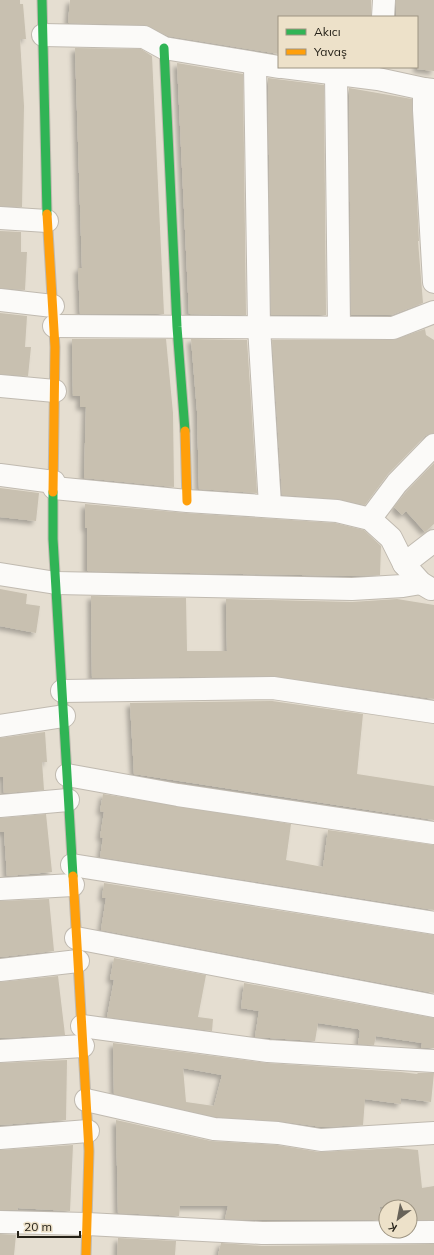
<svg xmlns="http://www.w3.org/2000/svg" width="434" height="1255" font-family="Mulish,sans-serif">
	<defs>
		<filter id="shadow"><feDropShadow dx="-3.5" dy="3.5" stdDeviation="2" flood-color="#0004"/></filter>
	</defs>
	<rect width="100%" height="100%" fill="#e5ded1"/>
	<g fill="#c8c0b0" fill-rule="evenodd" filter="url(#shadow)">
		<polygon points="0,0 20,0 20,4 23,4 26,39 20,39 24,106 22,207 0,206"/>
		<polygon points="70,0 371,0 371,17 279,17 279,54 168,36 145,25 68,23"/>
		<polygon points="396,0 434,0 434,71 417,69 417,17 396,17"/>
		<polygon points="75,48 141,49 152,56 164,314 80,314 78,268 82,268"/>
		<polygon points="177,63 243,74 246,315 189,314"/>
		<polygon points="268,78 324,85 326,315 271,315"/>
		<polygon points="349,88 412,99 419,241 418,241 423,303 391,315 351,315"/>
		<polygon points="0,231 21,232 21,252 27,252 25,290 0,288"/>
		<polygon points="0,313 27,316 25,347 31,347 28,376 0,374"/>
		<polygon points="425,329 426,335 434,340 434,433 425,436 388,474 365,505 338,499 282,495 272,340 393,340"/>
		<polygon points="72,339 166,339 173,413 174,487 84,478 86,407 80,407 80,396 73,396"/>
		<polygon points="191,339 247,340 257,493 199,489 197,411"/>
		<polygon points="434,463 434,524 425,532 406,511 402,515 394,507 407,491"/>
		<polygon points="0,488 39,493 36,521 0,517"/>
		<polygon points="85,504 186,513 335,523 364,530 381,546 380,575 352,576 87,571 87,528 85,528"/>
		<polygon points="0,589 27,594 26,604 40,606 36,633 0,626"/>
		<polygon points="91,596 186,598 187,651 227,651 226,599 352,602 397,599 434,605 434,699 273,676 92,678"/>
		<polygon points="272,701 363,714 357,774 434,786 434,820 134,774 130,703"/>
		<polygon points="45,732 47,762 42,762 44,790 4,793 3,777 0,777 0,738"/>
		<polygon points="103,794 291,824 286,860 323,867 328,830 434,845 434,910 100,857 103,838 100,837 104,812 100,811"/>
		<polygon points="46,814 52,872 7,876 4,832 0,832 0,818"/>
		<polygon points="104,883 434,935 434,993 101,930 106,898 102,898"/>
		<polygon points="49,899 54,951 0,957 0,901"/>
		<polygon points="114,958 206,975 198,1017 213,1019 212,1031 107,1017 114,980 110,979"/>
		<polygon points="58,976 65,1035 0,1038 0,982"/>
		<polygon points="244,983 434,1018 434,1048 421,1048 422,1043 376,1036 374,1045 358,1044 360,1031 358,1029 318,1023 315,1041 255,1037 259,1011 241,1008"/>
		<path d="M113 1043 267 1063 401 1072 417 1074 418 1073H434L431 1102 401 1098V1104L365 1099 363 1125 322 1127 279 1121 216 1117 114 1094ZM183 1068 222 1075 214 1106 186 1102Z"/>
		<polygon points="67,1060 66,1120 0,1125 0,1063"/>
		<polygon points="116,1120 211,1141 277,1145 319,1152 398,1148 418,1150 422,1188 434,1186 434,1220 410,1220 410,1207 380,1207 379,1220 262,1220 225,1219 228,1206 180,1206 179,1216 118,1213"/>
		<polygon points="73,1145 70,1211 18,1208 17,1210 0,1210 0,1150"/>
		<polygon points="0,1234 16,1235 14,1255 0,1255"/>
		<polygon points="118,1238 176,1241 175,1255 117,1255"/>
		<polygon points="221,1243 262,1246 434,1244 434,1255 218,1255"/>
	</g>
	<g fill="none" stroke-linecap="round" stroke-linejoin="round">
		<g stroke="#c0bab0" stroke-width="24">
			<g id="street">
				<polyline points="383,17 384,0"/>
				<polyline points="43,35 144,37 164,48 279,67"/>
				<polyline points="255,64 259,327 270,505"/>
				<polyline points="283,67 378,79 424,89 434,90"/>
				<polyline points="336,73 339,327"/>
				<polyline points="424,89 424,110 434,282"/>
				<polyline points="0,218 47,221"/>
				<polyline points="0,300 53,306"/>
				<polyline points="54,326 393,328 434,312"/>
				<polyline points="0,386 55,391"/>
				<polyline points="0,475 54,482"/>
				<polyline points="54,488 187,501 337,511 370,519 391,538 404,564 421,583 431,589"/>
				<polyline points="370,519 397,483 434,445"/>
				<polyline points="404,564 434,541"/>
				<polyline points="0,574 56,583 352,589 403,586 421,583"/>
				<polyline points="62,691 273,688 434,712"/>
				<polyline points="0,726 64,716"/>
				<polyline points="67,775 178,795 434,833"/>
				<polyline points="0,806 68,800"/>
				<polyline points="72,865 434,923"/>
				<polyline points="0,889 73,885"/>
				<polyline points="76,938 434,1006"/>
				<polyline points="0,970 78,961"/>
				<polyline points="82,1026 268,1051 434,1061"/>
				<polyline points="0,1051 83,1046"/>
				<polyline points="86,1100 214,1129 278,1133 321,1140 434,1133"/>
				<polyline points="0,1138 88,1131"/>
				<polyline points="0,1222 87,1224 262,1233 434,1232"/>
			</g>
		</g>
		<g stroke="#c0bab0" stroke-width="11">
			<g id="fast">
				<polyline points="42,0 47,214"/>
				<polyline points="164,48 177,327 185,431"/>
				<polyline points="53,492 53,539 73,876"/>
			</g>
		</g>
		<g stroke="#c0bab0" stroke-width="11">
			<g id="slow">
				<polyline points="47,214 55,347 53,492"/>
				<polyline points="185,431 187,501"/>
				<polyline points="73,876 89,1151 86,1255"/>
			</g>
		</g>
		<use href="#street" stroke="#fbfaf8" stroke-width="22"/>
		<use href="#fast" stroke="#30b455" stroke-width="9"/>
		<use href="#slow" stroke="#ff9f0a" stroke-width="9"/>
	</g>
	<rect x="278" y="16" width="140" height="52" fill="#ede1c9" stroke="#9d9482"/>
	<rect x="286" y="29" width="20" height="6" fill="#30b455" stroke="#9d9482"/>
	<text x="314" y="36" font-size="12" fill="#252118">Akıcı</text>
	<rect x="286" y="49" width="20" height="6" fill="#ff9f0a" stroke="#9d9482"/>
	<text x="314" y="56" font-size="12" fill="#252118">Yavaş</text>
	<g transform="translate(398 1219) rotate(212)"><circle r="19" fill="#ede1c9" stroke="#9d9482"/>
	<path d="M0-3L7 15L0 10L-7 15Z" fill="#686359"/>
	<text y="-6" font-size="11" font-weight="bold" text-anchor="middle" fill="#252118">K</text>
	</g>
	<path d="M18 1231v6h62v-6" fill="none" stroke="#252118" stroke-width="2"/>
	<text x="24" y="1231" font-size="12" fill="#252118" stroke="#ede1c9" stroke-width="3" paint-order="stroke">20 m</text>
</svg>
